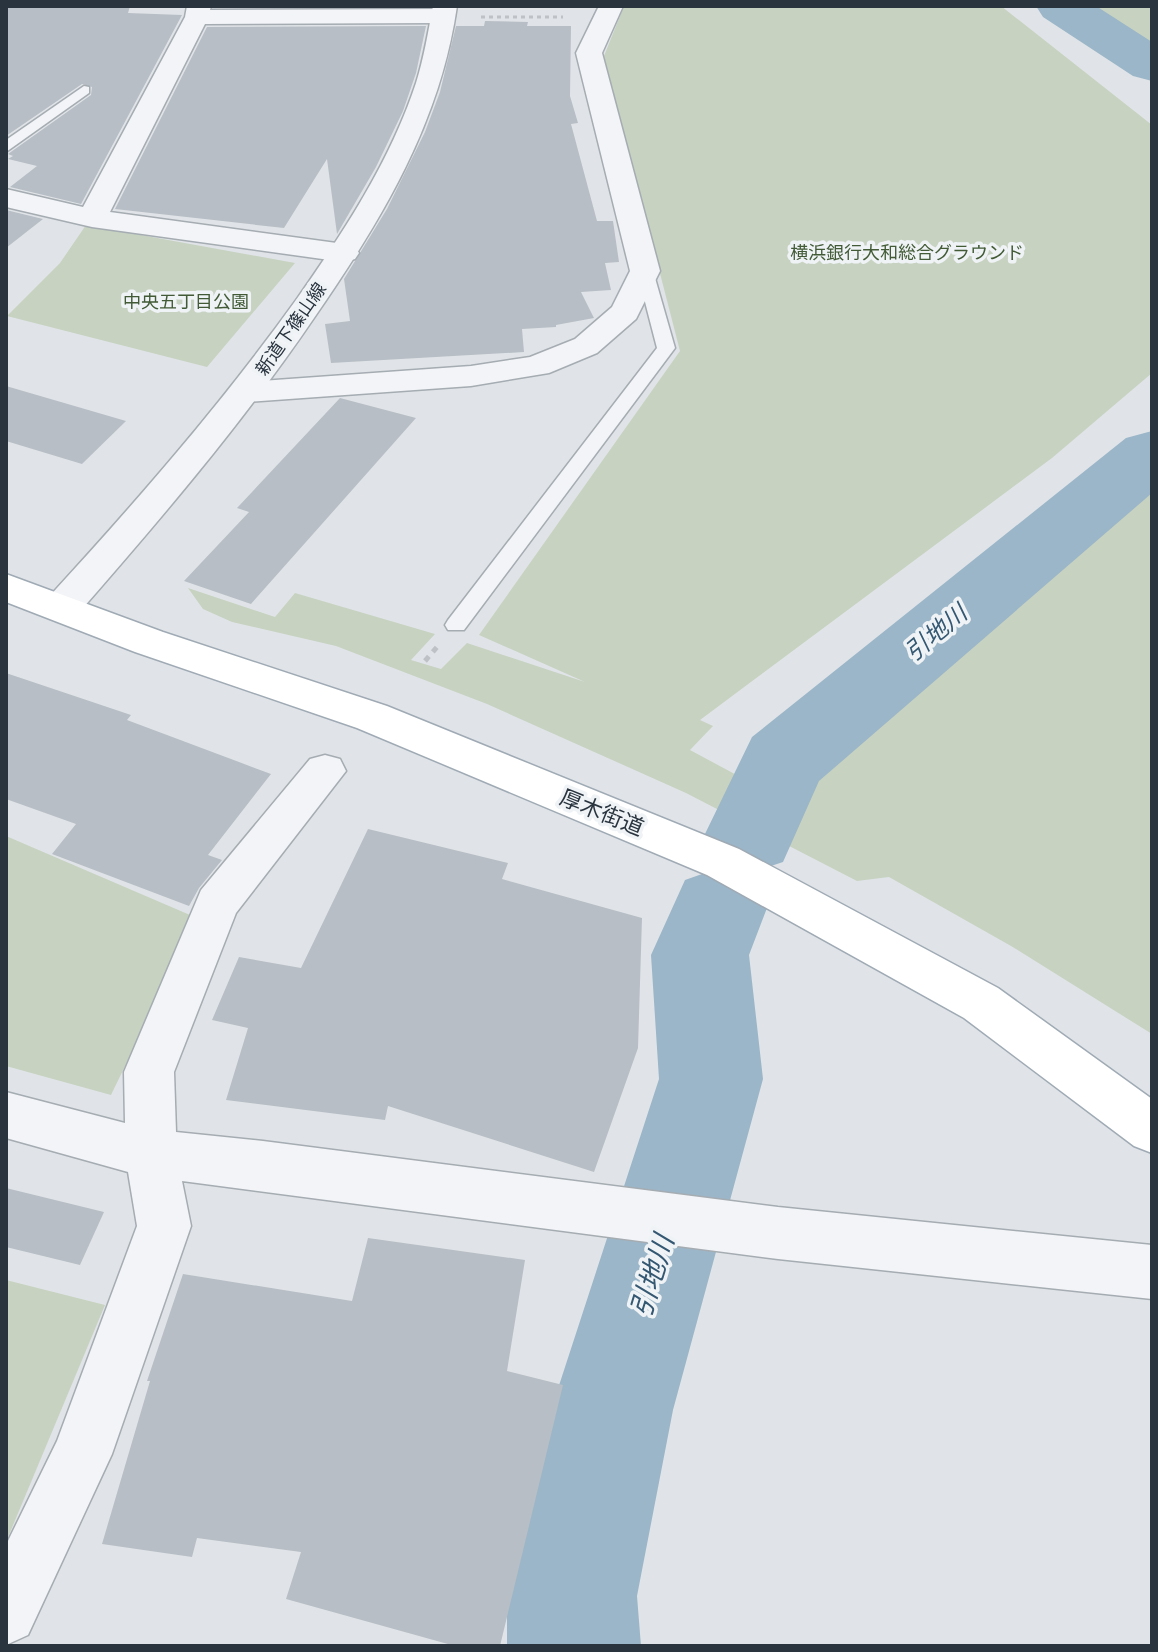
<svg xmlns="http://www.w3.org/2000/svg" width="1158" height="1652" font-family="Helvetica,'Noto Sans JP',sans-serif">
	<rect width="100%" height="100%" fill="#e0e4e8"/>
	<g fill="#c7d2c1">
		<path d="M624 6H1001L1152 125V373L1052 458 700 720 713 726 690 750 757 786C807 753 857 722 906 688 994 627 1076 555 1152 479V1034L1011 946 889 877 857 881 686 793 487 704 336 646 232 622 203 609 188 588 275 617 295 593 435 634 411 660 441 669 467 643 585 682 479 635 680 351 604 56Z"/>
		<polygon points="1073,6 1152,6 1152,58 1072,6"/>
		<polygon points="86,225 295,263 207,367 7,316 60,263"/>
		<polygon points="6,836 197,918 111,1095 6,1066"/>
		<polygon points="6,1280 105,1305 6,1542"/>
	</g>
	<g fill="none" stroke-linecap="round" stroke-linejoin="round">
		<g fill="#9bb6c8" fill-rule="evenodd">
			<polygon points="1036,6 1096,6 1152,42 1152,81 1133,76 1043,17"/>
			<polygon points="1152,431 1152,493 819,781 783,862 750,873 717,862 704,836 752,737 1126,438"/>
			<polygon points="719,868 753,880 767,908 749,955 763,1079 673,1410 637,1596 641,1646 507,1646 507,1596 551,1410 659,1079 651,955 685,880"/>
		</g>
	</g>
	<g fill="#b7bec5">
		<polygon points="6,6 130,6 128,13 182,15 81,204 10,187 37,166 8,159 13,156 8,154 91,95 92,87 82,84 6,136"/>
		<polygon points="485,21 528,22 527,26 571,26 570,96 578,123 571,124 597,221 613,221 619,262 605,263 611,290 581,292 594,318 556,325 556,327 522,329 524,352 331,363 325,324 350,321 344,279 387,209 425,132 440,92 456,26 484,26"/>
		<polygon points="426,26 416,73 403,111 376,167 337,234 327,159 284,228 115,209 207,27"/>
		<polygon points="6,210 43,219 6,248"/>
		<polygon points="6,386 126,421 82,464 6,441"/>
		<polygon points="340,398 416,418 251,604 184,581 249,512 237,508"/>
		<polygon points="6,673 131,715 127,720 271,774 208,855 222,860 199,888 189,906 52,854 76,824 6,799"/>
		<polygon points="368,829 508,863 502,879 642,918 638,1048 594,1172 388,1106 385,1120 226,1100 248,1028 212,1020 239,957 301,968"/>
		<polygon points="6,1188 104,1212 80,1265 6,1247"/>
		<polygon points="368,1238 525,1260 507,1371 563,1385 500,1646 455,1646 286,1599 301,1552 197,1538 192,1557 102,1544 150,1381 147,1381 183,1274 352,1301"/>
	</g>
	<g fill="none" stroke-linecap="round" stroke-linejoin="round">
		<g stroke="#a5acb2" stroke-width="3">
			<g id="service">
				<polygon points="84,86 89,87 89,93 6,152 6,140"/>
				<polygon points="645,266 653,271 675,348 464,630 448,630 445,625 448,620 657,348 637,271"/>
			</g>
		</g>
		<g stroke="#a5acb2" stroke-width="3">
			<g id="minor">
				<polygon points="187,6 211,6 210,10 443,9 452,11 455,16 452,21 443,23 205,24 110,212 344,244 355,247 359,253 355,259 344,262 92,227 6,207 6,189 83,207 185,17"/>
				<polygon points="599,6 623,6 602,53 660,271 636,319 597,353 549,373 471,386 246,402 234,399 229,392 234,385 246,382 471,366 530,357 575,339 612,307 630,271 576,53"/>
				<polygon points="325,755 340,759 346,771 236,913 174,1072 176,1132 263,1141 778,1207 1152,1245 1152,1299 778,1259 182,1181 191,1226 112,1454 28,1635 6,1645 6,1545 57,1441 137,1226 128,1172 6,1138 6,1092 125,1123 124,1072 201,890 310,759"/>
			</g>
		</g>
		<g stroke="#a5acb2" stroke-width="3">
			<path id="tertiary" d="M433 6H457C440 124 381 221 314 318 242 424 159 521 75 617L61 621 47 617 42 608 47 599C135 503 220 406 296 300 343 233 390 162 416 83 424 58 428 32 433 6Z"/>
		</g>
		<g stroke="#9faab4" stroke-width="3">
			<polygon id="primary" points="6,574 163,632 387,706 739,849 998,988 1152,1099 1152,1153 1134,1146 964,1018 707,875 357,728 135,652 6,602"/>
		</g>
		<polyline stroke="#bec2c7" stroke-width="3" stroke-dasharray="4 4" stroke-linecap="butt" points="481,17 563,17"/>
		<polyline stroke="#bec2c7" stroke-width="5" stroke-dasharray="6 6" stroke-linecap="butt" points="425,661 437,647"/>
		<use href="#service" fill="#f2f4f7" fill-rule="evenodd"/>
		<use href="#minor" fill="#f2f4f7" fill-rule="evenodd"/>
		<use href="#tertiary" fill="#f2f4f7" fill-rule="evenodd"/>
		<use href="#primary" fill="#fff" fill-rule="evenodd"/>
	</g>
	<g text-anchor="middle" stroke-width="7" stroke-linejoin="round" paint-order="stroke">
		<g font-size="18" fill="#425b36" stroke="#eff3f6">
			<text x="907" y="259">横浜銀行大和総合グラウンド</text>
			<text x="186" y="308">中央五丁目公園</text>
		</g>
		<g font-size="18" fill="#29343f" stroke="#eff3f6">
			<text transform="translate(291 329) rotate(-55)" y="6">新道下篠山線</text>
		</g>
		<g font-size="22" fill="#29343f" stroke="#eff3f6">
			<text transform="translate(602 812) rotate(22)" y="8">厚木街道</text>
		</g>
		<g font-size="24" font-style="italic" fill="#345772" stroke="#eff3f6">
			<text transform="translate(936 633) rotate(-40)" y="8">引地川</text>
		</g>
		<g font-size="28" font-style="italic" fill="#345772" stroke="#eff3f6">
			<text transform="translate(652 1276) rotate(-73)" y="10">引地川</text>
		</g>
	</g>
	<rect width="1158" height="1652" fill="none" stroke="#29343f" stroke-width="16"/>
</svg>
